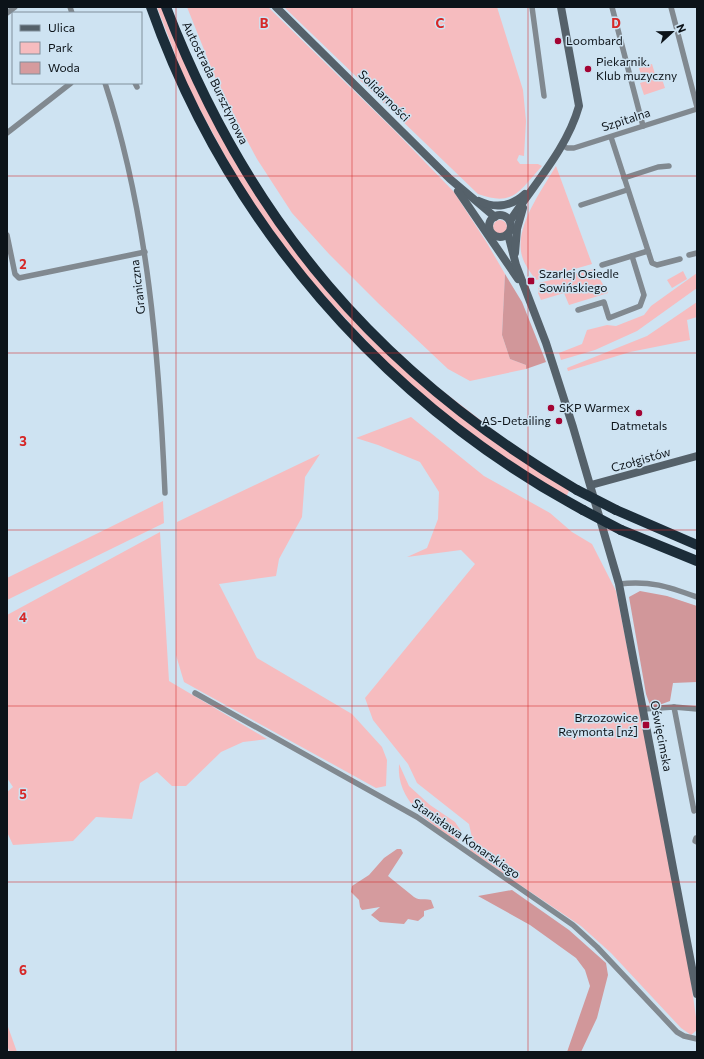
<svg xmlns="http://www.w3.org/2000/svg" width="704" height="1059" font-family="Commissioner,sans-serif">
	<rect width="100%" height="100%" fill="#cee3f2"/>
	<g fill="#f6bcbf">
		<polygon points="157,7 162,7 219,133 366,332 570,489 566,497 509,462 407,384 302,272 240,184 187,85"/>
		<polygon points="187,7 268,7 394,130 454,192 487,243 505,274 502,335 510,359 526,365 526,369 470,381 448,369 378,303 329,254 292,213 257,159 241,129 217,82"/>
		<path d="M284 7H497L523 90 526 121 524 156 519 155 517 160 520 164H538L542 166C519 191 514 207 478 194Z"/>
		<polygon points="652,64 655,74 648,76 644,74 641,75 639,68"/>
		<polygon points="661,76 665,88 644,95 640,83"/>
		<path d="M556 166 592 264 536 280C531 273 524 264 522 256 514 227 542 190 556 166Z"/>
		<circle cx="500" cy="227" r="7"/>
		<polygon points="594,269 608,293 569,305 564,293 541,300 538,293 539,283"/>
		<polygon points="683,271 687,279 672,288 667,280"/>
		<polygon points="697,273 697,288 637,331 595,350 561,360 559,353 582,344 587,330 607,325 616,326 644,315 651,306"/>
		<polygon points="697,302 697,317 687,320 690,340 630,352 568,371 567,368 647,336"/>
		<polygon points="411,417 484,476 550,513 572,532 592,544 616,591 685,941 697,1024 697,1030 691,1035 681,1028 611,953 581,926 470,851 473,842 469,824 417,783 408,764 373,720 365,698 475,564 461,550 407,557 427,548 438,519 439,492 420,462 378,445 356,438"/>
		<polygon points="320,454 305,477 302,517 279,559 276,576 219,584 257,658 352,714 382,747 387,760 386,786 376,788 184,682 176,655 177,522"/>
		<polygon points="163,501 164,523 7,600 7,578"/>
		<polygon points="160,532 169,681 267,739 243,742 221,752 186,786 172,786 157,772 140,783 132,819 96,817 73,841 13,845 7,832 7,792 13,787 7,778 7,615"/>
		<path d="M399 764 409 786 430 805 455 822 461 831V839L456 842C429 822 396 801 399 764Z"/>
		<polygon points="7,1024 17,1052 10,1052 7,1046"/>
	</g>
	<g fill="#d1979a">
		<polygon points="505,274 522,302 546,362 526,369 526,365 510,359 502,335"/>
		<polygon points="640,591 667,596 697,606 697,682 673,683 670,701 651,708 646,694 629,597"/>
		<polygon points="512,890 569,930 606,963 608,975 597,1018 581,1052 567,1052 590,986 585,970 576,958 530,925 478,896"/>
	</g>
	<path fill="#d59b9e" d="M397 849H401L403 853 388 876 414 897C420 901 425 898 431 900L434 908 424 911V916L418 921 408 919 404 924 380 922 371 915 380 907 362 910 360 907 359 900 351 892 352 886 369 875 384 858Z"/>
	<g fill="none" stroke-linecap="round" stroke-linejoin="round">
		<g stroke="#818990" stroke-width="5.5">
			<polyline points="70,7 72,13"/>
			<polyline points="532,7 544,96"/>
			<polyline points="612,7 643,126"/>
			<polyline points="671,7 697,107"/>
			<polyline points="7,13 15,7"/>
			<path d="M105 83C148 215 159 355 165 493"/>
			<polyline points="135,83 137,87"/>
			<polyline points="7,133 71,83"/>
			<polyline points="611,137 652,263 657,265 680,259"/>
			<polyline points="562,145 567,148 574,148 697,109"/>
			<polyline points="624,178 658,167 669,166"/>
			<polyline points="581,205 627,190"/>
			<polyline points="7,235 15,274 19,278 145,252"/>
			<polyline points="689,255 697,253"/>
			<polyline points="602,265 648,251"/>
			<polyline points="578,310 604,302 609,318 640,306 644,295 632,256"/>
			<path d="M619 584C650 580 669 587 697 597"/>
			<polyline points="195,693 417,817 573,925 597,947 677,1032 684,1036 697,1039"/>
			<polyline points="674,707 694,811"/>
			<polyline points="644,709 674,707 697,709"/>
			<polyline points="696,838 695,841 697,842"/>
		</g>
		<g stroke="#55616a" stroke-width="8">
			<polyline points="276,7 450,179 495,217"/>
			<polyline points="458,191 518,279"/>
			<path d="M479 201C496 209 512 206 525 194"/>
			<circle cx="500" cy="226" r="11"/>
			<path d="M510 221C534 184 567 149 579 106L561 7"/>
			<polyline points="508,234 516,265 546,343 573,427 619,584 697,994"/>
			<polyline points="515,253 517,229 523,208"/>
			<polyline points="591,485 697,456"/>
		</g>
		<g stroke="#1c2d39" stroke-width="10">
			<path d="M151 7C227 222 383 402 583 510"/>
			<path d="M166 7C249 222 379 374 577 490"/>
			<polyline points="616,510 697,545"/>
			<polyline points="621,530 697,561"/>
		</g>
		<g stroke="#1c2d39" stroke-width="10">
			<polyline points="577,490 616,510"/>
			<polyline points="583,510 621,530"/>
		</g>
	</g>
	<path fill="none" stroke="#d62828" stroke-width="1" stroke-opacity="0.55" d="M176 7V1052M352 7V1052M528 7V1052M7 176H697M7 353H697M7 530H697M7 706H697M7 882H697"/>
	<g fill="#a30433" stroke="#cee3f2" stroke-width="1.5">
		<circle cx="558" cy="41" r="4"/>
		<circle cx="588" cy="69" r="4"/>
		<rect x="527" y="277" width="8" height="8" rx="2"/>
		<circle cx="551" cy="408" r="4"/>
		<circle cx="639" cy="413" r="4"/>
		<circle cx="559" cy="421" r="4"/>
		<rect x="642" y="721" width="8" height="8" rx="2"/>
	</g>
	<g text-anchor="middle" stroke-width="3" stroke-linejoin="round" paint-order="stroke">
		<g font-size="12" fill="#0c1319" stroke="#cee3f2" text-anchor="start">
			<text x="566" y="45">Loombard</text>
			<text x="596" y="66">Piekarnik.<tspan x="596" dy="14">Klub muzyczny</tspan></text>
			<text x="539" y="278">Szarlej Osiedle<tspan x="539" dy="14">Sowińskiego</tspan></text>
			<text x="559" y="412">SKP Warmex</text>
			<text x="551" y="425" text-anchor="end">AS-Detailing</text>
			<text x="639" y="430" text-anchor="middle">Datmetals</text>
			<text x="638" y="722" text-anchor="end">Brzozowice<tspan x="638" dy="14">Reymonta [nż]</tspan></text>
		</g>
		<g font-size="12" fill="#0c1319" stroke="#cee3f2">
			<text transform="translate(215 83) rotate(64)" y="4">Autostrada Bursztynowa</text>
			<text transform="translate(384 96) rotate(45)" y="4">Solidarności</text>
			<text transform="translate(626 120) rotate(-18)" y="4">Szpitalna</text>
			<text transform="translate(138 287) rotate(-97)" y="4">Graniczna</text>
			<text transform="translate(641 460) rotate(-16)" y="4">Czołgistów</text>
			<text transform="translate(661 736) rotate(79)" y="4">Oświęcimska</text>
			<text transform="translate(466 839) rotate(35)" y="4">Stanisława Konarskiego</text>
		</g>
	</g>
	<g font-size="13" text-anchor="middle" font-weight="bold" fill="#d62828" stroke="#cee3f2" stroke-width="3" stroke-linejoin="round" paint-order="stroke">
		<text x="264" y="28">B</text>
		<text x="440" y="28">C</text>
		<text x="616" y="28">D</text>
		<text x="23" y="269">2</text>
		<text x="23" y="446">3</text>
		<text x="23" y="622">4</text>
		<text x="23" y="799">5</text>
		<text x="23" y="975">6</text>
	</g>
	<rect width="704" height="1059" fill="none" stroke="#0c1319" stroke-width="16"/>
	<rect x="12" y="12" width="130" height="72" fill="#cee3f2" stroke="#80909b"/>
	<rect x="20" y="25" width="20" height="6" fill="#55616a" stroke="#80909b"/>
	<text x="48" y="32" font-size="12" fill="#0c1319">Ulica</text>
	<rect x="20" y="42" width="20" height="12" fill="#f6bcbf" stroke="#80909b"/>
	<text x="48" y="52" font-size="12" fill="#0c1319">Park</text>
	<rect x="20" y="62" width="20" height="12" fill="#d59b9e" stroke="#80909b"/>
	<text x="48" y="72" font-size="12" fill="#0c1319">Woda</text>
	<g transform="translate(672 32) rotate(68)" stroke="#cee3f2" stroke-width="3" paint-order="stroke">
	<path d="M0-3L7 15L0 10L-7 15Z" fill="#0c1319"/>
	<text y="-6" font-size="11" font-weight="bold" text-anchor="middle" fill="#0c1319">N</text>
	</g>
</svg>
